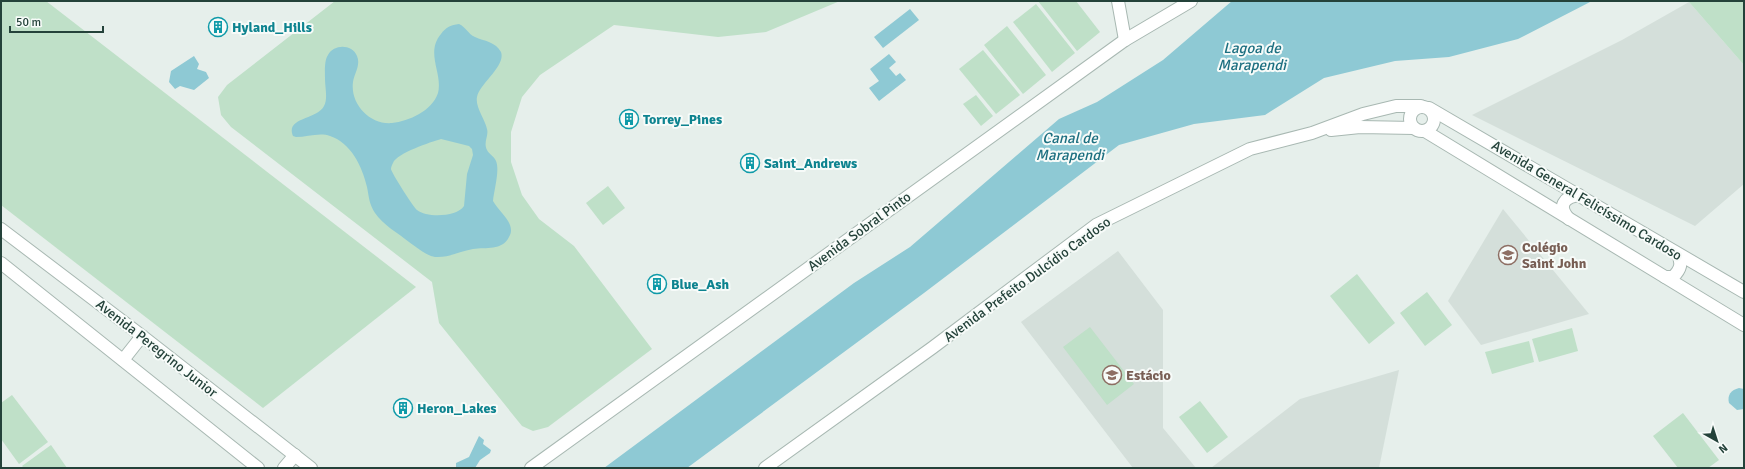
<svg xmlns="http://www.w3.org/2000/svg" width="1745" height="469" font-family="Signika,sans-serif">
	<rect width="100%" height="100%" fill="#e6efeb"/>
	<g fill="#d4dfda">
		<polygon points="1689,2 1744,65 1744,184 1695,226 1472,115 1622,40"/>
		<polygon points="1503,209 1589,314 1481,345 1448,301"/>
		<polygon points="1118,251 1163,310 1163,428 1196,468 1133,468 1021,322"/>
		<polygon points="1399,370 1379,468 1211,468 1300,399"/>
	</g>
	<g fill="#bfe0c8">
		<polygon points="1,1 46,1 416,287 263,408 1,205"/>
		<polygon points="335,1 840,1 766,32 718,37 614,25 540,75 522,97 511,132 511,162 522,195 539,219 574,246 652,349 548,427 533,431 522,426 439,323 432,282 231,127 221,115 218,97 227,85"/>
		<polygon points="1038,1 1076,1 1100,32 1077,51"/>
		<polygon points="1690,1 1744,1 1744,65 1689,2"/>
		<polygon points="1036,4 1075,53 1052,72 1013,22"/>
		<polygon points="1007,26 1046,75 1023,94 984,45"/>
		<polygon points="983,50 1020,95 996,114 959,69"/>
		<polygon points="976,95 993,116 981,126 963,104"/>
		<polygon points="608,186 625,208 603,225 586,203"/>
		<polygon points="1357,274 1395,323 1369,344 1330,296"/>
		<polygon points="1427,292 1452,325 1425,346 1400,313"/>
		<polygon points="1090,327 1134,384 1107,405 1063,347"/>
		<polygon points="1572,328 1578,351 1539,362 1532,339"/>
		<polygon points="1529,341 1534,362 1492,374 1485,352"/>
		<polygon points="12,395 48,442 19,464 1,439 1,403"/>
		<polygon points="1200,401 1228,437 1207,453 1179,417"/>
		<polygon points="1683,413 1719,460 1708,468 1678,468 1653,436"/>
		<polygon points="51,445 67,468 24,468 22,466"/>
	</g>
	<g fill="#8ec9d4" fill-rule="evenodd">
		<polygon points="1232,1 1592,1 1518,39 1449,57 1395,61 1324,78 1265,115 1194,124 1119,145 924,293 687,468 604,468 854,283 910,247 1059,119 1097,102 1163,60"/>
		<polygon points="910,9 919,20 883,48 874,37"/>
		<path d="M459 24C466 27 468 34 475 37 484 41 496 42 501 52 506 66 480 83 477 97 475 107 485 119 487 129 489 136 483 142 487 150 489 154 494 156 496 161 500 170 494 190 493 201 499 212 517 224 509 237 502 251 486 247 473 249 460 251 449 258 435 257 427 256 416 247 409 242 398 233 383 225 375 213 369 204 369 197 367 187 362 166 351 143 330 136 320 132 307 137 296 137L293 136C285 117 317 120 324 106 328 99 325 87 325 79 325 72 324 61 328 55 334 44 352 44 357 56 361 65 354 74 353 82 350 104 370 125 392 123 409 121 432 111 438 93 443 73 425 53 441 34 446 27 451 25 459 24ZM441 139 469 146 472 149 473 155 467 174 464 206C457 217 427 218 417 210 414 208 391 172 391 169 391 167 392 165 393 163 397 153 431 142 441 139Z"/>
		<polygon points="889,54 896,62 889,68 896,76 900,73 906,80 879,101 869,88 879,81 870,69"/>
		<polygon points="194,56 199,64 197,69 206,72 209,78 194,90 180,86 175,89 169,82 171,71"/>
		<path d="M1739 388 1744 389V409L1737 410 1729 403C1727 395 1731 390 1739 388Z"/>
		<polygon points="479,436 484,440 483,444 491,450 490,453 480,460 475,468 456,468 456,463 469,457"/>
	</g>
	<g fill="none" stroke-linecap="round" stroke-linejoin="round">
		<g stroke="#a8b8b2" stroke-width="14">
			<g id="minor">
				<polyline points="1118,1 1125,40"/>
				<circle cx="1422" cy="119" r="12"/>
				<polyline points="1429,108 1744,292"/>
				<polyline points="1331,130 1360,127 1414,128"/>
				<polyline points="1425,131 1744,325"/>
				<path d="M1569 219C1557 206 1564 197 1579 195"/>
				<polyline points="1,229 142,336 311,468"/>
				<polyline points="1,263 258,468"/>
				<path d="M1665 277H1673C1681 269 1682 264 1678 254"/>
				<polyline points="123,360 142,336"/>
				<polyline points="284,468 295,455"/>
				<polyline points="531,468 1125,40 1191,1"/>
				<polyline points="765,468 932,348 1096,225 1250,149 1312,133 1363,114 1396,106 1421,106"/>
			</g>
		</g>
		<use href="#minor" stroke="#fff" stroke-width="12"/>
	</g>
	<defs>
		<g id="building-ring" transform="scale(1)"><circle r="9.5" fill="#f7fbf9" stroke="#0f9aa8" stroke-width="1.5"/><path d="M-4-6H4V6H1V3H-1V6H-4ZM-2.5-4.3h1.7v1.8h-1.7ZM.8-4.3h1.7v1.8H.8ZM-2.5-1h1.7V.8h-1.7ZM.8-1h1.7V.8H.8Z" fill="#0f9aa8"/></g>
		<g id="school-ring" transform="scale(1)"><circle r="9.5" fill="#f7fbf9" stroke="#8d6e63" stroke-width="1.5"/><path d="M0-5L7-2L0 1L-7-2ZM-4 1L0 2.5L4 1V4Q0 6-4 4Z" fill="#8d6e63"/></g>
		<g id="university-ring" transform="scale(1)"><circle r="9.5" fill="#f7fbf9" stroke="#8d6e63" stroke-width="1.5"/><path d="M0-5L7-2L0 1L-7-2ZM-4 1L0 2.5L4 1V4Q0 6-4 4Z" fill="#8d6e63"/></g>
	</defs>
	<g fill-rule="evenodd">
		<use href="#building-ring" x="218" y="27"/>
		<use href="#building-ring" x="629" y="119"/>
		<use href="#building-ring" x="750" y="163"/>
		<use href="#school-ring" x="1508" y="255"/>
		<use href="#building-ring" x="657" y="284"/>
		<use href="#university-ring" x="1112" y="375"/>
		<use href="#building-ring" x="403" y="408"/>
	</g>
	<g text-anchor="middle" stroke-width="4" stroke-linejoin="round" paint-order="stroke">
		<g font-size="14" font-weight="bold" fill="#0d838f" stroke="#f7fbf9" text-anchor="start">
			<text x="232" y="32">Hyland_Hills</text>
			<text x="643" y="124">Torrey_Pines</text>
			<text x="764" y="168">Saint_Andrews</text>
			<text x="671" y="289">Blue_Ash</text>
			<text x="417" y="413">Heron_Lakes</text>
		</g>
		<g font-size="14" fill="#24423a" stroke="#f7fbf9">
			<text transform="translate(1587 200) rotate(31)" y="5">Avenida General Felicíssimo Cardoso</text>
			<text transform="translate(859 231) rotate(-36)" y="5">Avenida Sobral Pinto</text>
			<text transform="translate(1027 279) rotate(-36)" y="5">Avenida Prefeito Dulcídio Cardoso</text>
			<text transform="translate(157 348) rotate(38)" y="5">Avenida Peregrino Junior</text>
		</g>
		<g font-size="14" font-weight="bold" fill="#785e54" stroke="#f7fbf9" text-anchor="start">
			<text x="1522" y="252">Colégio<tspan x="1522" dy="16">Saint John</tspan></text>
			<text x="1126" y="380">Estácio</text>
		</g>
		<g font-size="15" font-style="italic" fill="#1c6f80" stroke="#f7fbf9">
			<text x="1252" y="53">Lagoa de<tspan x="1252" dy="17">Marapendi</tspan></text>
			<text x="1070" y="143">Canal de<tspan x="1070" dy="17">Marapendi</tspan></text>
		</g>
	</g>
	<rect width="1745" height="469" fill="none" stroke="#24423a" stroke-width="4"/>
	<g transform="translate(1717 441) rotate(141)" stroke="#f7fbf9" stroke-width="3" paint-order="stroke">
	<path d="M0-3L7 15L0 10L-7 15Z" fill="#24423a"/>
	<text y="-6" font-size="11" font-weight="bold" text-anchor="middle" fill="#24423a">N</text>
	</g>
	<path d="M10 26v6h93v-6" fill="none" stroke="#24423a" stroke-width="2"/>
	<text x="16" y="26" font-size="12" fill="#24423a" stroke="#f7fbf9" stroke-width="3" paint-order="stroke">50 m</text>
</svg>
